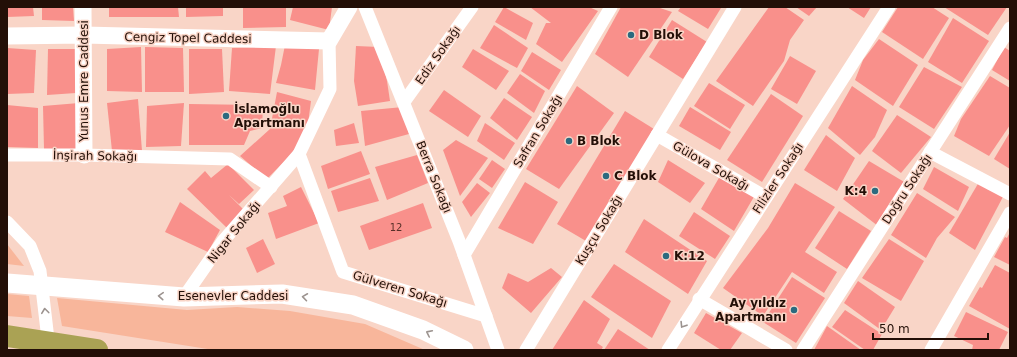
<svg xmlns="http://www.w3.org/2000/svg" width="1017" height="357" font-family="'DejaVu Sans',sans-serif">
	<rect width="100%" height="100%" fill="#f9d5c7"/>
	<g fill="#f8b69b">
		<polygon points="7,244 24,266 7,264"/>
		<polygon points="7,294 29,296 32,318 7,316"/>
		<polygon points="57,298 187,310 237,307 290,311 365,324 425,350 214,350 62,326"/>
	</g>
	<g fill="#f9908b">
		<polygon points="7,7 33,7 34,16 7,17"/>
		<polygon points="42,7 73,7 74,21 42,20"/>
		<polygon points="109,7 178,7 179,17 109,17"/>
		<polygon points="186,7 223,7 223,16 186,17"/>
		<polygon points="243,7 286,7 286,27 243,28"/>
		<polygon points="293,7 332,7 329,30 290,20"/>
		<polygon points="504,7 533,23 526,40 495,22"/>
		<polygon points="530,7 589,7 598,11 562,62 536,44 546,23 551,23"/>
		<polygon points="621,7 657,7 672,12 628,77 595,54"/>
		<polygon points="681,7 719,7 721,8 708,29 678,11"/>
		<polygon points="769,7 785,7 804,20 790,40 784,61 753,106 716,81"/>
		<polygon points="796,7 817,7 809,16"/>
		<polygon points="847,7 871,7 864,18"/>
		<polygon points="898,7 932,7 949,18 923,59 882,32"/>
		<polygon points="944,7 1007,7 988,35"/>
		<polygon points="953,18 989,41 962,83 928,62"/>
		<polygon points="672,20 707,42 683,79 649,57"/>
		<polygon points="494,25 528,48 517,68 480,48"/>
		<polygon points="879,39 918,65 893,106 855,80 863,60"/>
		<polygon points="285,45 319,49 315,90 276,83 281,65"/>
		<polygon points="276,46 270,94 229,91 232,48"/>
		<polygon points="356,46 379,47 387,81 390,101 358,106 354,81"/>
		<polygon points="141,47 142,92 107,91 107,49"/>
		<polygon points="145,47 183,48 184,92 145,92"/>
		<polygon points="1004,47 1010,51 1010,81 992,70"/>
		<polygon points="7,48 36,50 34,93 7,94"/>
		<polygon points="48,49 76,49 76,93 47,95"/>
		<polygon points="189,49 222,49 224,92 189,94"/>
		<polygon points="473,49 509,71 496,90 462,67"/>
		<polygon points="532,52 561,70 549,90 521,71"/>
		<polygon points="790,56 816,71 797,104 771,89"/>
		<polygon points="924,67 962,87 934,129 899,107"/>
		<polygon points="520,74 545,91 534,113 507,93"/>
		<polygon points="990,76 1010,88 1010,125 989,156 954,136 961,119"/>
		<polygon points="709,83 745,105 730,129 694,106"/>
		<polygon points="577,86 614,113 559,189 526,169"/>
		<polygon points="852,86 887,110 875,137 860,155 828,128"/>
		<polygon points="444,90 481,116 468,137 429,111"/>
		<polygon points="277,92 311,101 306,139 267,179 240,156 270,129"/>
		<polygon points="771,94 803,116 762,182 727,160"/>
		<polygon points="504,98 532,117 517,140 490,118"/>
		<polygon points="138,99 142,151 112,151 107,103"/>
		<polygon points="79,103 76,150 44,149 43,106"/>
		<polygon points="184,103 181,146 146,147 147,106"/>
		<polygon points="189,104 263,105 262,128 250,131 244,145 189,145"/>
		<polygon points="7,105 38,108 38,148 7,147"/>
		<polygon points="403,107 409,134 365,146 361,111"/>
		<polygon points="690,107 731,132 720,150 679,126"/>
		<polygon points="625,111 654,129 586,241 557,224"/>
		<polygon points="897,115 931,137 901,173 872,151"/>
		<polygon points="354,123 359,143 336,146 334,130"/>
		<polygon points="485,123 515,143 504,160 477,141"/>
		<polygon points="1010,132 1010,169 994,159"/>
		<polygon points="826,135 855,158 837,191 804,170"/>
		<polygon points="456,140 488,158 460,196 443,150"/>
		<polygon points="361,151 370,174 328,189 321,166"/>
		<polygon points="417,155 428,183 387,200 375,167"/>
		<polygon points="492,160 505,169 492,188 479,179"/>
		<polygon points="668,160 705,183 690,203 658,182"/>
		<polygon points="869,161 906,183 878,226 843,199"/>
		<polygon points="228,164 254,190 239,204 229,195 244,210 227,228 187,189 205,171 211,178"/>
		<polygon points="934,167 969,187 958,211 923,189"/>
		<polygon points="720,176 755,195 734,231 701,209"/>
		<polygon points="370,178 379,201 338,212 331,191"/>
		<polygon points="525,182 558,202 533,244 498,228"/>
		<polygon points="979,182 1005,193 975,250 949,233"/>
		<polygon points="477,183 490,193 471,217 462,202"/>
		<polygon points="795,183 835,207 805,252 837,272 824,293 792,272 763,316 723,288 768,228"/>
		<polygon points="301,187 319,223 276,239 268,213 287,206 283,196"/>
		<polygon points="917,193 955,217 937,238 926,258 891,235"/>
		<polygon points="180,202 220,230 208,252 165,232"/>
		<polygon points="423,203 432,228 369,250 360,226"/>
		<polygon points="839,211 871,231 847,269 815,248"/>
		<polygon points="694,212 730,236 715,259 679,236"/>
		<polygon points="644,219 707,261 688,294 625,252"/>
		<polygon points="1010,232 1010,265 994,257 1005,237 1007,238"/>
		<polygon points="263,239 275,264 257,273 246,248"/>
		<polygon points="889,239 924,261 901,301 862,278"/>
		<polygon points="614,264 671,301 652,338 591,297"/>
		<polygon points="995,265 1010,273 1010,329 969,306 980,287 982,288"/>
		<polygon points="551,268 562,277 531,313 502,288 508,273 528,282"/>
		<polygon points="792,277 825,298 796,343 763,322"/>
		<polygon points="858,281 895,307 881,330 844,303"/>
		<polygon points="584,300 610,319 597,343 603,347 601,350 552,350"/>
		<polygon points="845,310 882,334 873,350 865,350 832,327"/>
		<polygon points="966,312 1008,332 999,350 972,350 973,345 954,336"/>
		<polygon points="706,313 742,333 730,350 721,350 694,333"/>
		<polygon points="827,326 861,350 814,350"/>
		<polygon points="618,329 650,350 604,350"/>
	</g>
	<g fill="none" stroke-linecap="round" stroke-linejoin="round">
		<g stroke="#fff" stroke-width="13">
			<polyline points="365,7 459,241 498,350"/>
			<polyline points="404,102 472,7"/>
			<polyline points="657,135 766,197"/>
			<polyline points="930,152 1010,194"/>
			<polyline points="299,154 343,272 486,316"/>
			<polyline points="7,155 84,155 230,159 271,187"/>
			<polyline points="7,222 30,246 40,271 49,348"/>
			<polyline points="464,255 611,7"/>
			<polyline points="184,297 223,241 299,154 330,89 329,41"/>
			<polyline points="699,299 786,350"/>
			<polyline points="526,350 735,7"/>
			<polyline points="668,350 889,7"/>
			<polyline points="803,350 1010,28"/>
			<polyline points="931,350 1010,213"/>
		</g>
		<g stroke="#fff" stroke-width="17">
			<polyline points="83,7 84,155"/>
			<polyline points="7,36 84,35 329,41 349,7"/>
		</g>
		<polyline stroke="#fff" stroke-width="19" points="7,283 184,297 282,294 353,305 423,330 464,350"/>
		<polyline stroke="#aaa254" stroke-width="22" points="7,336 97,350"/>
	</g>
	<defs><path id="oneway-chevron" d="M-2-3.5L2.5 0L-2 3.5" fill="none" stroke-width="1.6" stroke-linecap="round" stroke-linejoin="round"/></defs>
	<g stroke="#9c938f">
		<use href="#oneway-chevron" transform="translate(161 296) rotate(-176)"/>
		<use href="#oneway-chevron" transform="translate(305 297) rotate(-172)"/>
		<use href="#oneway-chevron" transform="translate(45 311) rotate(-97)"/>
		<use href="#oneway-chevron" transform="translate(683 325) rotate(122)"/>
		<use href="#oneway-chevron" transform="translate(429 333) rotate(-154)"/>
	</g>
	<g fill="#2b6a7f" stroke="#f9d5c7" stroke-width="1.5">
		<circle cx="631" cy="35" r="4"/>
		<circle cx="226" cy="116" r="4"/>
		<circle cx="569" cy="141" r="4"/>
		<circle cx="606" cy="176" r="4"/>
		<circle cx="875" cy="191" r="4"/>
		<circle cx="666" cy="256" r="4"/>
		<circle cx="794" cy="310" r="4"/>
	</g>
	<g text-anchor="middle" stroke-width="3" stroke-linejoin="round" paint-order="stroke">
		<g font-size="10" fill="#582f28">
			<text x="396" y="231">12</text>
		</g>
		<g font-size="12" font-weight="bold" fill="#230f07" stroke="#f9d5c7" text-anchor="start">
			<text x="639" y="39">D Blok</text>
			<text x="234" y="113">İslamoğlu<tspan x="234" dy="14">Apartmanı</tspan></text>
			<text x="577" y="145">B Blok</text>
			<text x="614" y="180">C Blok</text>
			<text x="867" y="195" text-anchor="end">K:4</text>
			<text x="674" y="260">K:12</text>
			<text x="786" y="307" text-anchor="end">Ay yıldız<tspan x="786" dy="14">Apartmanı</tspan></text>
		</g>
		<g font-size="12" fill="#230f07" stroke="#f9d5c7">
			<text transform="translate(188 38) rotate(1)" y="4">Cengiz Topel Caddesi</text>
			<text transform="translate(438 55) rotate(-55)" y="4">Ediz Sokağı</text>
			<text transform="translate(84 81) rotate(-90)" y="4">Yunus Emre Caddesi</text>
			<text transform="translate(538 131) rotate(-59)" y="4">Safran Sokağı</text>
			<text transform="translate(95 156) rotate(1)" y="4">İnşirah Sokağı</text>
			<text transform="translate(711 166) rotate(30)" y="4">Gülova Sokağı</text>
			<text transform="translate(434 177) rotate(68)" y="4">Berra Sokağı</text>
			<text transform="translate(778 178) rotate(-57)" y="4">Filizler Sokağı</text>
			<text transform="translate(907 189) rotate(-57)" y="4">Doğru Sokağı</text>
			<text transform="translate(599 230) rotate(-59)" y="4">Kuşçu Sokağı</text>
			<text transform="translate(234 232) rotate(-51)" y="4">Nigar Sokağı</text>
			<text transform="translate(400 289) rotate(17)" y="4">Gülveren Sokağı</text>
			<text x="233" y="300">Esenevler Caddesi</text>
		</g>
	</g>
	<rect width="1017" height="357" fill="none" stroke="#230f07" stroke-width="16"/>
	<path d="M873 333v6h115v-6" fill="none" stroke="#230f07" stroke-width="2"/>
	<text x="879" y="333" font-size="12" fill="#230f07" stroke="#f9d5c7" stroke-width="3" paint-order="stroke">50 m</text>
</svg>
